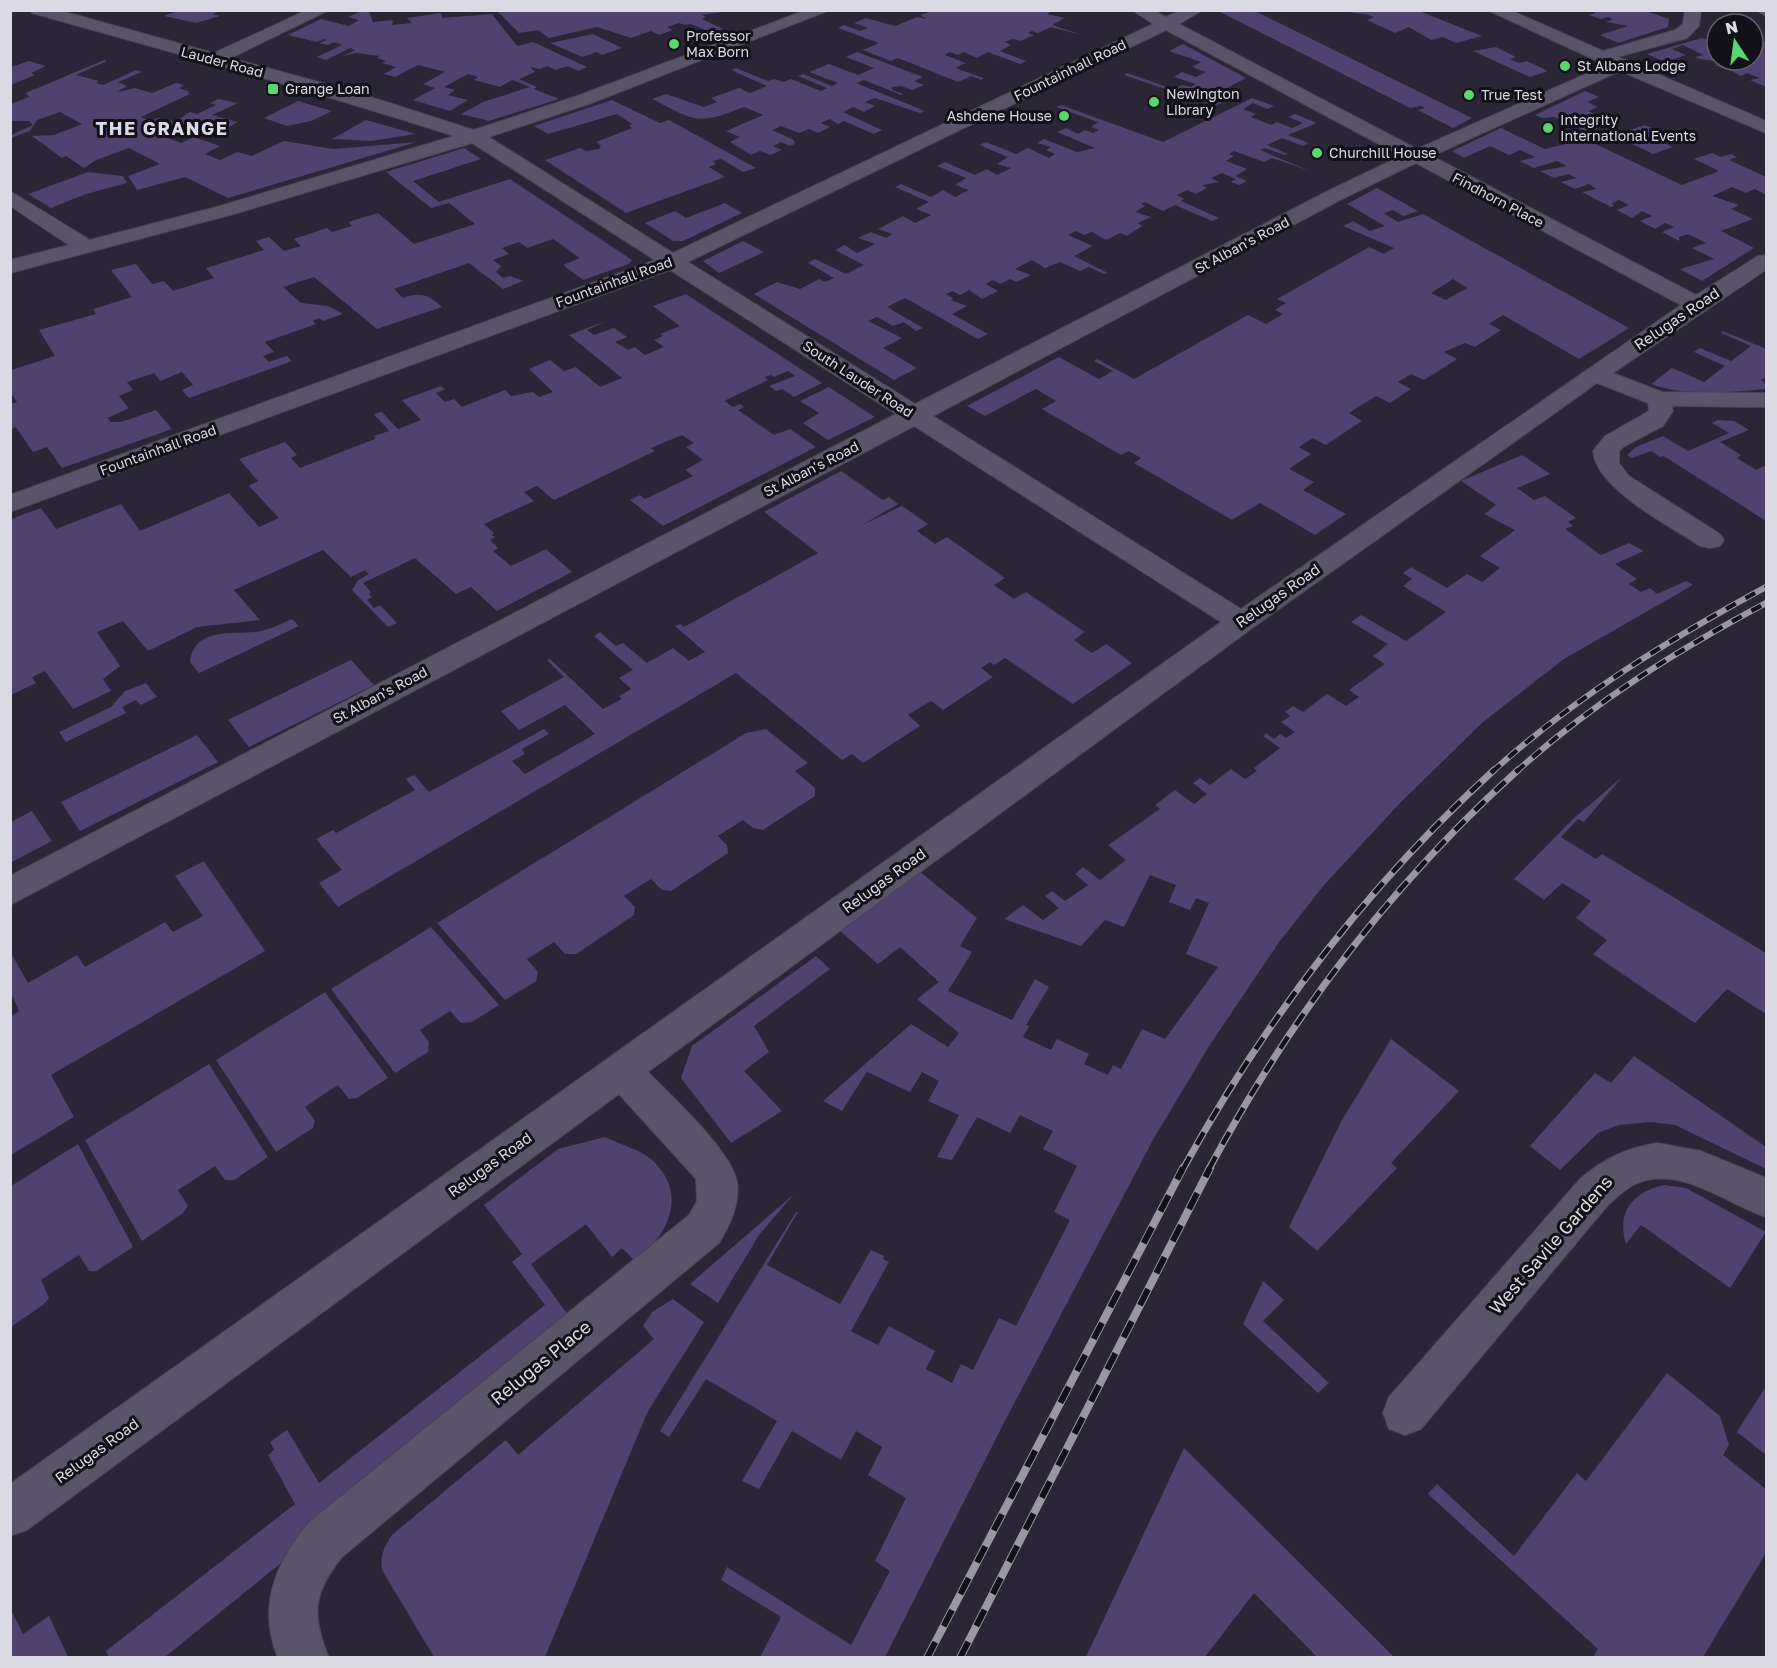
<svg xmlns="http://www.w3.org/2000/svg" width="1777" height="1668" font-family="'Golos Text',sans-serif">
	<rect width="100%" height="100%" fill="#2a2537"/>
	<g fill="#4f426e" fill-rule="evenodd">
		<polygon points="509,10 719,11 722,12 702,15 706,17 702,19 723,29 710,32 691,24 685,25 679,23 667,27 673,30 659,35 651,31 631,38 597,27 549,38 538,30 519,33 498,12"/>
		<polygon points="1053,10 1047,14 1065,18 1052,25 1082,35 1051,27 1038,33 1032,31 1028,33 1034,35 1020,41 1013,39 1005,42 1011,45 1000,51 1026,61 1020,64 988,52 977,58 964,52 958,55 950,52 945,55 966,63 955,68 984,78 981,80 971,76 958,82 898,58 891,61 863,50 879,43 838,28 844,25 860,31 868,28 854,23 866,18 895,26 917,17 927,19 920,15 931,11"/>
		<polygon points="177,11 219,11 213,14 220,16 196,23 164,16"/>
		<polygon points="361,11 369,11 373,22 393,20 392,25 412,23 407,18 441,13 442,18 492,14 517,46 533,42 587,67 578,71 568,66 556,70 547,66 540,69 530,67 535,72 519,79 537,87 534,89 559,99 489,121 461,114 483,102 530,87 512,80 500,87 474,80 478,77 468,74 444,87 455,90 448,95 468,100 450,111 413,100 435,88 423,84 445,72 418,65 395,77 384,74 396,67 382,63 386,61 377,58 380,56 356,53 343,56 355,50 350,48 326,60 317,57 342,45 334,42 328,45 319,43 327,40 324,39 317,42 288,35 321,19 349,26 359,20 348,17"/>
		<path d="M1218 11C1232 10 1242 14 1255 11L1472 118 1453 128 1418 110 1425 108 1421 106 1410 108Z"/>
		<path d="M1347 11H1419L1482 36 1456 43 1443 37 1431 40 1409 27 1395 33 1367 20 1374 17C1363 12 1357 15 1347 11Z"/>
		<polygon points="1593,11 1646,11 1669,19 1668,27 1618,43 1600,35 1628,26 1606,22 1613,19 1608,17 1600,19 1589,15 1596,13"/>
		<polygon points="593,34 622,48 602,55 597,52 582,57 550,43"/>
		<path d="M1702 38 1711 41 1717 39V60H1753V45L1766 41V87L1750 80 1760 78 1747 73 1741 76 1730 70 1714 65 1723 63C1714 59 1706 62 1695 57L1703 55 1683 45 1672 49 1686 55 1665 62 1647 54Z"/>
		<polygon points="1183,44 1246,78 1219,92 1232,97 1215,106 1124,75 1127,73 1173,89 1182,85 1191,87 1196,84 1174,77 1182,72 1196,77 1206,72 1192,67 1201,62 1169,51"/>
		<polygon points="1496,47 1516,57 1510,59 1519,63 1527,61 1548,71 1530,77 1473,51"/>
		<path d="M857 52 923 77 914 81 924 85 912 90 901 86 892 87V90L904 94 901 95 864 80 856 83 925 111 920 113 875 98 865 102 875 106 864 112 853 107 843 112 882 130 874 134 844 121 838 124 830 119 821 123 830 127 818 133 809 129 799 133 781 126 772 130 794 140 795 144 790 146 781 142 773 146 782 150 770 155 760 151 751 155 730 142 740 137 726 131 763 115 744 107C696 126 696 121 652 99L666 94 704 107 717 102 711 98 739 88 750 93 767 86 731 70 736 68 768 81 774 79 783 82 791 79 821 91 827 88 798 76 803 74 832 86 838 83 809 72 829 64 858 75 874 68 846 57Z"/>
		<polygon points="104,60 107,61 76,75 99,81 96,83 103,85 136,70 142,72 118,82 127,86 117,92 135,88 152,93 176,83 184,85 179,88 190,92 187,93 190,94 141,117 151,121 157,118 175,122 190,112 197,114 216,105 210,103 218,99 238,103 212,115 238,122 229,127 213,122 194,131 185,128 165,137 181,143 194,137 220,146 205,154 220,160 238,152 252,156 284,141 333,149 417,142 228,198 185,177 137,190 128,176 160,164 129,148 96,160 84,168 66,156 62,158 32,136 54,135 82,124 60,112 37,120 30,131 11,138 11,135 33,125 29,121 11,121 11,104 29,97 26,93"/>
		<polygon points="29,61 46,66 31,73 35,75 11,85 11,67"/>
		<polygon points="1585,91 1599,97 1587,102 1598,107 1588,111 1610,121 1601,124 1605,126 1587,132 1554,117 1542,118 1535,115"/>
		<polygon points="1252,98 1274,106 1267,109 1253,103 1243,109 1256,114 1251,117 1271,125 1277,122 1292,128 1303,123 1288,117 1295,114 1317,123 1288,135 1309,143 1303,146 1282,138 1267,145 1288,154 1284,155 1265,148 1260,150 1310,171 1272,158 1264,162 1234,151 1229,154 1234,156 1226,161 1247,169 1235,176 1247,181 1239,185 1231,182 1236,179 1222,173 1211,178 1219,182 1202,185 1207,188 1196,194 1187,190 1177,195 1184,199 1181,201 1219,218 1212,221 1175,205 1163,211 1145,202 1141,204 1145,206 1135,212 1151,217 1138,223 1142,226 1127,236 1120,233 1106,240 1092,232 1084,235 1076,231 1068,235 1093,246 1074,256 1108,273 1104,274 1089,267 1080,271 1060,262 1045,268 1032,260 1015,269 1031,275 1017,282 1010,279 1000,284 993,280 986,284 998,291 982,299 969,290 960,295 953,291 946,294 953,298 951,300 967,306 952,314 988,334 978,339 905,298 887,307 923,328 916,331 904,322 893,326 877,317 868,321 902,338 883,348 917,368 894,380 754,294 777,282 800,289 819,279 825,282 834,278 808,263 815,259 846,274 864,265 835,250 845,245 857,253 875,244 858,238 871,232 886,238 893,234 878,229 903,216 915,223 931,215 916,209 929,202 895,187 901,184 931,197 943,190 955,197 969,190 955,185 966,178 937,166 945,162 975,175 987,169 997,175 1011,168 997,164 1008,157 979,145 986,142 1016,154 1028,148 1049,158 1055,154 1046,150 1051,147 1037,143 1044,139 1077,152 1095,148 1057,132 1066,128 1078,134 1085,130 1093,133 1099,130 1091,127 1098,122 1056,107 1061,105 1163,142"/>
		<polygon points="612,100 660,123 669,120 756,168 743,172 721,159 713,161 716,164 709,167 725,177 626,213 545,160 580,148 586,151 599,149 601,146 596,142 632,128 629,126 632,124 617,114 548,134 534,126"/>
		<polygon points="298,101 332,111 311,121 287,126 264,118"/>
		<polygon points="366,120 416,134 371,141 332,139"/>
		<polygon points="1645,125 1675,139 1664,143 1673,147 1653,154 1613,135"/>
		<polygon points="1501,128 1545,149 1585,139 1682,185 1719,171 1694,159 1712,153 1721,157 1731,154 1737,157 1729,160 1766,177 1766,195 1755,189 1746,193 1732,187 1712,196 1739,205 1731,209 1753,219 1721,231 1754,248 1702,281 1680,269 1714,259 1692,248 1706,243 1688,234 1679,237 1679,241 1662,232 1674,227 1665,223 1655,229 1640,221 1652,216 1642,211 1632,218 1617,210 1629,205 1619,200 1612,203 1614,206 1611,207 1582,192 1597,189 1589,184 1575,189 1561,182 1576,178 1568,174 1554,178 1540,171 1567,166 1557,161 1534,168 1520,161 1535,157 1520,150 1509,155 1490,146 1464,158 1452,151"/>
		<path d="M464 148 481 159 413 181 439 202 510 179 632 260 629 264 583 280 563 265 580 258 553 239 527 248 519 242 502 248 509 254 493 260 501 266 496 272 503 278 510 276 523 281 503 289 469 263 394 289 403 298C421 292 428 294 442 307L377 329 314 277 283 287 301 303 328 306 343 314 323 321 319 318 313 321 316 324 265 342 274 352 263 356 269 362 287 356 292 361 189 398 182 390 193 385 182 372 160 381 154 373 127 382 133 390 119 396 129 408 108 418 110 422H121L156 410 172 429 62 468 47 447 33 452 16 427 11 429V404L17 402 11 393V370L55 356 39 330 96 314 93 309 132 297 111 270 136 264 152 284 164 281 173 291 214 278 206 268 264 250 256 241 269 237 284 251 301 246 294 239 327 228 332 232 352 226 348 222 378 213 414 244 475 224 449 203 431 208 386 172Z"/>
		<polygon points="88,172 123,176 127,183 86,194 51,208 28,194"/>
		<path d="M1377 188 1418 211 1403 216 1393 210 1384 213 1398 222 1423 214 1629 328 1579 359 1503 315 1489 324 1501 330 1475 347 1465 343 1444 352 1457 359 1424 380 1411 374 1398 382 1411 389 1390 403 1376 396 1349 413 1362 421 1326 445 1313 438 1299 447 1311 454 1289 469 1314 482 1303 490 1346 514 1315 535 1260 503 1232 520 1134 463 1141 458 1129 451 1121 455 1042 409 1056 401 1036 389 985 416 967 406 1059 357 1099 379 1113 371 1094 361 1097 359 1134 379 1248 315 1266 324 1283 314 1275 310 1286 303 1277 299 1369 247 1384 254 1394 248 1343 226 1353 221 1370 231 1385 226 1347 204ZM1453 279 1467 288 1446 300 1431 293Z"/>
		<polygon points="725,203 742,213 683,241 673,241 645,223 675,211 686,218"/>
		<polygon points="743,241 764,252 719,273 703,261"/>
		<polygon points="686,294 822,383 794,397 782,389 776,391 769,386 795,376 788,371 774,377 771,375 765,377 768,380 724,401 733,407 740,404 744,407 738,410 774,435 790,429 816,447 663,526 630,500 640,495 645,499 693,476 685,470 703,460 686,447 694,443 682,435 651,448 655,451 554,500 537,486 524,492 534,501 484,524 494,533 492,535 495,537 490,540 498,548 493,551 511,566 546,549 572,572 497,611 471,587 456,594 415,558 363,583 371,592 369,594 372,597 367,600 374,608 380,605 397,623 388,627 352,590 358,580 369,574 365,570 351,577 323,550 234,590 260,620 197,627 148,651 123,621 97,632 120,666 103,679 111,691 73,709 45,671 32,677 36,683 11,695 11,519 41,508 56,529 121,504 140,531 229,493 259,527 279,518 249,486 258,481 239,459 285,442 297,455 291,458 300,468 375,439 374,436 389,431 374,414 382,412 398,429 421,420 402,400 441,386 445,389 436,393 445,402 454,399 462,407 505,390 511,396 533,392 539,397 553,392 529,369 550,360 564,371 576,367 600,387 622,378 569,335 606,321 587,330 594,335 614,328 627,337 615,342 628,350 635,347 645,355 664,347 654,340 663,336 660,334 680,326 653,306"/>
		<path d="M1723 331 1766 349V377L1761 380 1766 384V389C1731 392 1685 397 1651 384L1672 368 1704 382 1725 366 1694 352 1700 348 1731 361 1751 346 1721 333Z"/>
		<polygon points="829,387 875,417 828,440 803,423 819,413 800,401"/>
		<polygon points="1718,420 1734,421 1749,430 1720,442 1741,455 1737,458 1756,470 1766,465 1766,521 1664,456 1660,457 1651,451 1632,458 1627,455 1636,447 1663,436 1688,451 1729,433 1712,423"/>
		<polygon points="1522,455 1550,474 1517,488 1534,500 1545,496 1576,518 1568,522 1573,526 1565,529 1601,555 1629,543 1644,551 1615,564 1637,579 1629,584 1641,592 1650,588 1657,594 1686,581 1693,585 1564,659 1483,722 1400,803 1324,885 1280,941 1211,1043 1154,1138 1007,1417 885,1657 760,1657 781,1617 721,1580 727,1567 851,1645 890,1571 875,1561 906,1498 868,1475 882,1447 856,1431 841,1460 792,1431 759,1489 742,1481 777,1421 706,1379 669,1437 660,1431 796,1212 798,1212 767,1265 840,1304 871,1250 884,1256 883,1259 889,1262 851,1331 878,1345 889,1326 935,1351 926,1369 952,1383 961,1364 973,1370 999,1318 1016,1326 1070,1220 1054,1212 1077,1166 1043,1149 1053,1131 1020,1115 1010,1133 977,1117 952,1160 937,1157 959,1115 928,1101 939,1081 922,1072 910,1092 867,1072 842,1111 823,1101 911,1024 948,1047 959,1033 917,999 939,982 900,947 878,964 840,931 919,871 977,918 960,946 972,952 948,991 1012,1020 1035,979 1049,987 1026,1025 1029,1026 1023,1037 1051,1050 1057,1039 1089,1054 1084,1064 1108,1075 1113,1065 1121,1069 1142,1029 1165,1039 1218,967 1186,954 1209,903 1196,898 1190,910 1169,902 1176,885 1150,875 1124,927 1105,920 1081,946 1004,919 1023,905 1043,920 1059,908 1045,896 1052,891 1065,901 1088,885 1075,874 1083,867 1100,880 1126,860 1108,845 1160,809 1155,805 1175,790 1194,804 1207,794 1193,783 1200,778 1210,785 1231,769 1245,779 1257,771 1254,768 1280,748 1263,736 1266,733 1274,739 1280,734 1286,738 1295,732 1281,722 1290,716 1285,712 1293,706 1303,712 1327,694 1346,706 1359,697 1349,690 1385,664 1373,656 1388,644 1351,622 1361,615 1406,641 1446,612 1403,586 1412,579 1403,573 1411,567 1447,588 1467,574 1482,582 1500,568 1480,556 1515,530 1484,514 1496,505 1461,481"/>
		<polygon points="841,471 883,500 889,497 898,504 862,525 902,506 928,524 917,531 935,544 947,537 1005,578 994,585 1014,599 1026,592 1085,632 1074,640 1092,653 1106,644 1132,663 1073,704 1005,658 994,665 990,662 981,668 993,677 943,710 931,701 908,715 920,726 863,763 852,754 842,760 736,673 338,907 319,883 342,870 316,839 333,830 336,833 415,790 406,779 414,775 429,792 544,729 549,734 522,749 525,754 512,761 525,774 595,734 565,705 519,730 501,711 564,677 547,660 550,659 603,709 622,699 619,696 631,689 619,678 633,670 594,636 600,632 616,646 623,643 647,663 673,648 689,661 705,652 675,626 680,624 684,627 818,553 764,512"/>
		<path d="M292 619 299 626 199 673 190 662C195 625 235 636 261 631 272 629 282 623 292 619Z"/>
		<polygon points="351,660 374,685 249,747 228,720"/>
		<polygon points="146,683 157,697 141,705 136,700 122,707 126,713 66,742 59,732 111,707 125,691"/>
		<polygon points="766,729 808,763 795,771 815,788 815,796 763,830 753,828 743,820 718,836 727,845 728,853 671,891 662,890 651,879 624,896 635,907 634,915 576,954 565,954 554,942 527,959 538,972 536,981 505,1000 437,923 746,733"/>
		<polygon points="197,735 218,762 80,831 61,802"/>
		<polygon points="1622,777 1584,822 1578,819 1561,837 1596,859 1602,854 1766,953 1766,1014 1727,989 1695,1023 1593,954 1607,940 1576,918 1591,901 1562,883 1544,900 1514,879 1572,820"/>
		<polygon points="32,811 52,841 12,862 11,822"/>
		<polygon points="204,861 265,951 51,1075 74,1117 11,1155 11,1016 19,1011 11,993 11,953 28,983 77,955 85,967 165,922 173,932 203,916 175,876"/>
		<polygon points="431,927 499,1005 472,1022 461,1023 450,1011 420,1030 429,1042 428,1052 395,1073 331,989"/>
		<polygon points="816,956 830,969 754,1026 769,1052 744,1071 782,1111 731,1143 681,1078 692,1046"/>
		<polygon points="325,992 388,1078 357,1098 349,1099 338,1085 305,1107 315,1121 313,1128 276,1152 216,1060"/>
		<polygon points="1391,1039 1459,1091 1391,1163 1397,1168 1317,1251 1289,1227 1341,1122"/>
		<polygon points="1634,1056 1766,1147 1766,1169 1675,1125 1651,1122 1619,1125 1598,1133 1560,1170 1530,1146 1595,1073 1611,1083"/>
		<polygon points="209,1064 268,1157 234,1180 225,1180 215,1166 178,1190 188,1206 183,1213 142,1241 85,1140"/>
		<path d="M605 1137C619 1144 639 1149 651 1159 689 1193 669 1235 635 1261L622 1248 612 1257 586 1224 531 1264 575 1325 165 1657H109L106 1651 295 1504 268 1455 274 1450 270 1442 287 1430 319 1483 545 1305 512 1262 522 1254 484 1205 558 1149Z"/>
		<polygon points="78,1144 133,1247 96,1271 89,1271 79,1255 41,1280 49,1298 43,1305 11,1327 11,1186"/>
		<path d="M1664 1185 1686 1188 1766 1232 1730 1288 1641 1225 1626 1244C1616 1212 1633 1192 1664 1185Z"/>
		<polygon points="794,1194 759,1235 718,1303 690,1284"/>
		<polygon points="1263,1281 1284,1300 1263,1321 1329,1383 1318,1393 1243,1324"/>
		<path d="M673 1299 704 1322 648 1411 545 1657H434L382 1570C380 1555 384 1547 392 1535L506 1440 518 1455 654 1339 643 1326 652 1312Z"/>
		<polygon points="1667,1373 1720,1416 1729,1445 1723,1455 1766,1489 1766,1553 1703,1657 1593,1657 1598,1649 1428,1494 1437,1484 1514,1556 1577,1473 1586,1481"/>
		<polygon points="1766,1386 1766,1455 1737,1432"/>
		<polygon points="1184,1448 1394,1657 1317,1657 1254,1593 1205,1657 1086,1657"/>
		<polygon points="10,1608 23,1634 49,1616 68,1657 11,1657"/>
	</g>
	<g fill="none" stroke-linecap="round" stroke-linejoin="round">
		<g stroke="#474352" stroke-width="2">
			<g id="minor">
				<path d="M30 10H58L214 53 307 10H329L231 58 355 92 474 130 577 96 806 10H830L589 104 489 137 673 253 1153 24 1132 10H1153L1166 17 1181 10H1203L1179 24 1417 149 1606 65 1487 10H1510L1603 51 1675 30 1683 24 1685 10H1701L1699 26 1687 38 1618 57 1766 121V133L1620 71 1432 156 1696 295 1758 256 1766 255V270L1613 373 1662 392 1766 393V407L1672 406 1673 411 1663 426 1623 447 1619 452V463L1629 476 1720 534 1724 540 1720 546 1710 548 1700 546C1670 526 1596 489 1593 451L1605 436 1649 411 1648 403 1597 383 1251 629 648 1072C672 1097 732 1151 737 1182 740 1205 730 1225 719 1243L342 1557C313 1593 311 1615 329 1658H278C257 1606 275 1565 308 1523L689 1215 697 1201 696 1179 619 1094 27 1530 10 1536V1484L1221 622 914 426 10 905V876L896 414 670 270 10 512V495L655 260 472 143 234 214 10 273V260L69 245 10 206V191L90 240 220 206 454 136C314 91 174 53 32 13ZM1166 30 1401 156 1330 190 915 404 688 262ZM1416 163 1681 305 1241 609 933 416 1344 198Z"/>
				<polygon points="1756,10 1766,10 1766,16"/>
				<path d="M1657 1143 1701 1151 1766 1178V1217C1726 1204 1674 1160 1630 1187 1622 1192 1615 1199 1608 1205L1421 1429 1405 1435 1389 1429 1383 1413 1389 1397 1580 1179C1603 1159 1626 1148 1657 1143Z"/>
			</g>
		</g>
		<use href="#minor" fill="#595469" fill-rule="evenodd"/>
		<g stroke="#9a96a5" stroke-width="6">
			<g id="rail-far2">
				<path d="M1492 772C1575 697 1668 640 1766 587"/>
				<path d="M1516 772C1592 703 1676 651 1766 603"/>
			</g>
		</g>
		<g stroke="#9a96a5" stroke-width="7">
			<g id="rail-far1">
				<path d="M1183 1169C1265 1020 1368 885 1494 770"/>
				<path d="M1209 1169C1289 1019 1391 884 1518 770"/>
			</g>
		</g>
		<g stroke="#9a96a5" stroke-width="8">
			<g id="rail">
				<polyline points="927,1658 1183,1168"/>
				<polyline points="960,1658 1210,1168"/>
			</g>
		</g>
		<use href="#rail-far2" stroke="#121018" stroke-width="4" stroke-dasharray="11" stroke-linecap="butt"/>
		<use href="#rail-far1" stroke="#121018" stroke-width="4.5" stroke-dasharray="14" stroke-linecap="butt"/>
		<use href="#rail" stroke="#121018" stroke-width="6" stroke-dasharray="18" stroke-linecap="butt"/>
	</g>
	<g fill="#5bd56e" stroke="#121018" stroke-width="2">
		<circle cx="674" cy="44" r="6"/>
		<circle cx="1565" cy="66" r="6"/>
		<rect x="267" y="83" width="12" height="12" rx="3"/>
		<circle cx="1469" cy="95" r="6"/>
		<circle cx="1154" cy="102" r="6"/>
		<circle cx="1064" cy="116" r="6"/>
		<circle cx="1548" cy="128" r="6"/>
		<circle cx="1317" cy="153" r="6"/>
	</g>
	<g text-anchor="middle" stroke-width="6" stroke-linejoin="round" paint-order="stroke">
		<g font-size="14" fill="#dcd9e6" stroke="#121018" text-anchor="start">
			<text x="686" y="41">Professor<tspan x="686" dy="16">Max Born</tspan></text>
			<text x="1577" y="71">St Albans Lodge</text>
			<text x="285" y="94">Grange Loan</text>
			<text x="1166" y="99">Newington<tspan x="1166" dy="16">Library</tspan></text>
			<text x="1481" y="100">True Test</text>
			<text x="1052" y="121" text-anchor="end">Ashdene House</text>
			<text x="1560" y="125">Integrity<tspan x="1560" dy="16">International Events</tspan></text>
			<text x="1329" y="158">Churchill House</text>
		</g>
		<g font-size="14" fill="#dcd9e6" stroke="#121018">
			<text transform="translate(222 62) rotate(15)" y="5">Lauder Road</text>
			<text transform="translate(1070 70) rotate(-26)" y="5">Fountainhall Road</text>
			<text transform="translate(1498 200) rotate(28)" y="5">Findhorn Place</text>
			<text transform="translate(1242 245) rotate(-28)" y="5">St Alban's Road</text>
			<text transform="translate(614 282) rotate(-20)" y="5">Fountainhall Road</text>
			<text transform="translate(858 379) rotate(33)" y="5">South Lauder Road</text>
			<text transform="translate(158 450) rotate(-20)" y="5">Fountainhall Road</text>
			<text transform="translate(811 469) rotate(-27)" y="5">St Alban's Road</text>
			<text transform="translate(380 695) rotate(-28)" y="5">St Alban's Road</text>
		</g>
		<g font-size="15" fill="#dcd9e6" stroke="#121018">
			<text transform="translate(1677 319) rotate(-34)" y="5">Relugas Road</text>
			<text transform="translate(1278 596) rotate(-35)" y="5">Relugas Road</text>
			<text transform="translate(884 881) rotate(-36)" y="5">Relugas Road</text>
			<text transform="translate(490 1165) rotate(-36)" y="5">Relugas Road</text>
			<text transform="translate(97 1451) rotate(-36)" y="5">Relugas Road</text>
		</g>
		<g font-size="18" font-weight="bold" letter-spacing="1.5" fill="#dcd9e6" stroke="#121018">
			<text x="162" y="135">THE GRANGE</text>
		</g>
		<g font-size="18" fill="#dcd9e6" stroke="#121018">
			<text transform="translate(1551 1245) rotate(-49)" y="6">West Savile Gardens</text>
			<text transform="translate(541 1363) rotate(-39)" y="6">Relugas Place</text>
		</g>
	</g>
	<rect width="1777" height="1668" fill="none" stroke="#dcd9e6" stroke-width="24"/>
	<g transform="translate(1735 42) rotate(347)"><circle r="28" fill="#121018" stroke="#63606a" stroke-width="1.5"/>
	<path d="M0-4.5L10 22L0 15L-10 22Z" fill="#5bd56e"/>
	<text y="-9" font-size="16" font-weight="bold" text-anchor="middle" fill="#dcd9e6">N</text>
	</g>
</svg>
